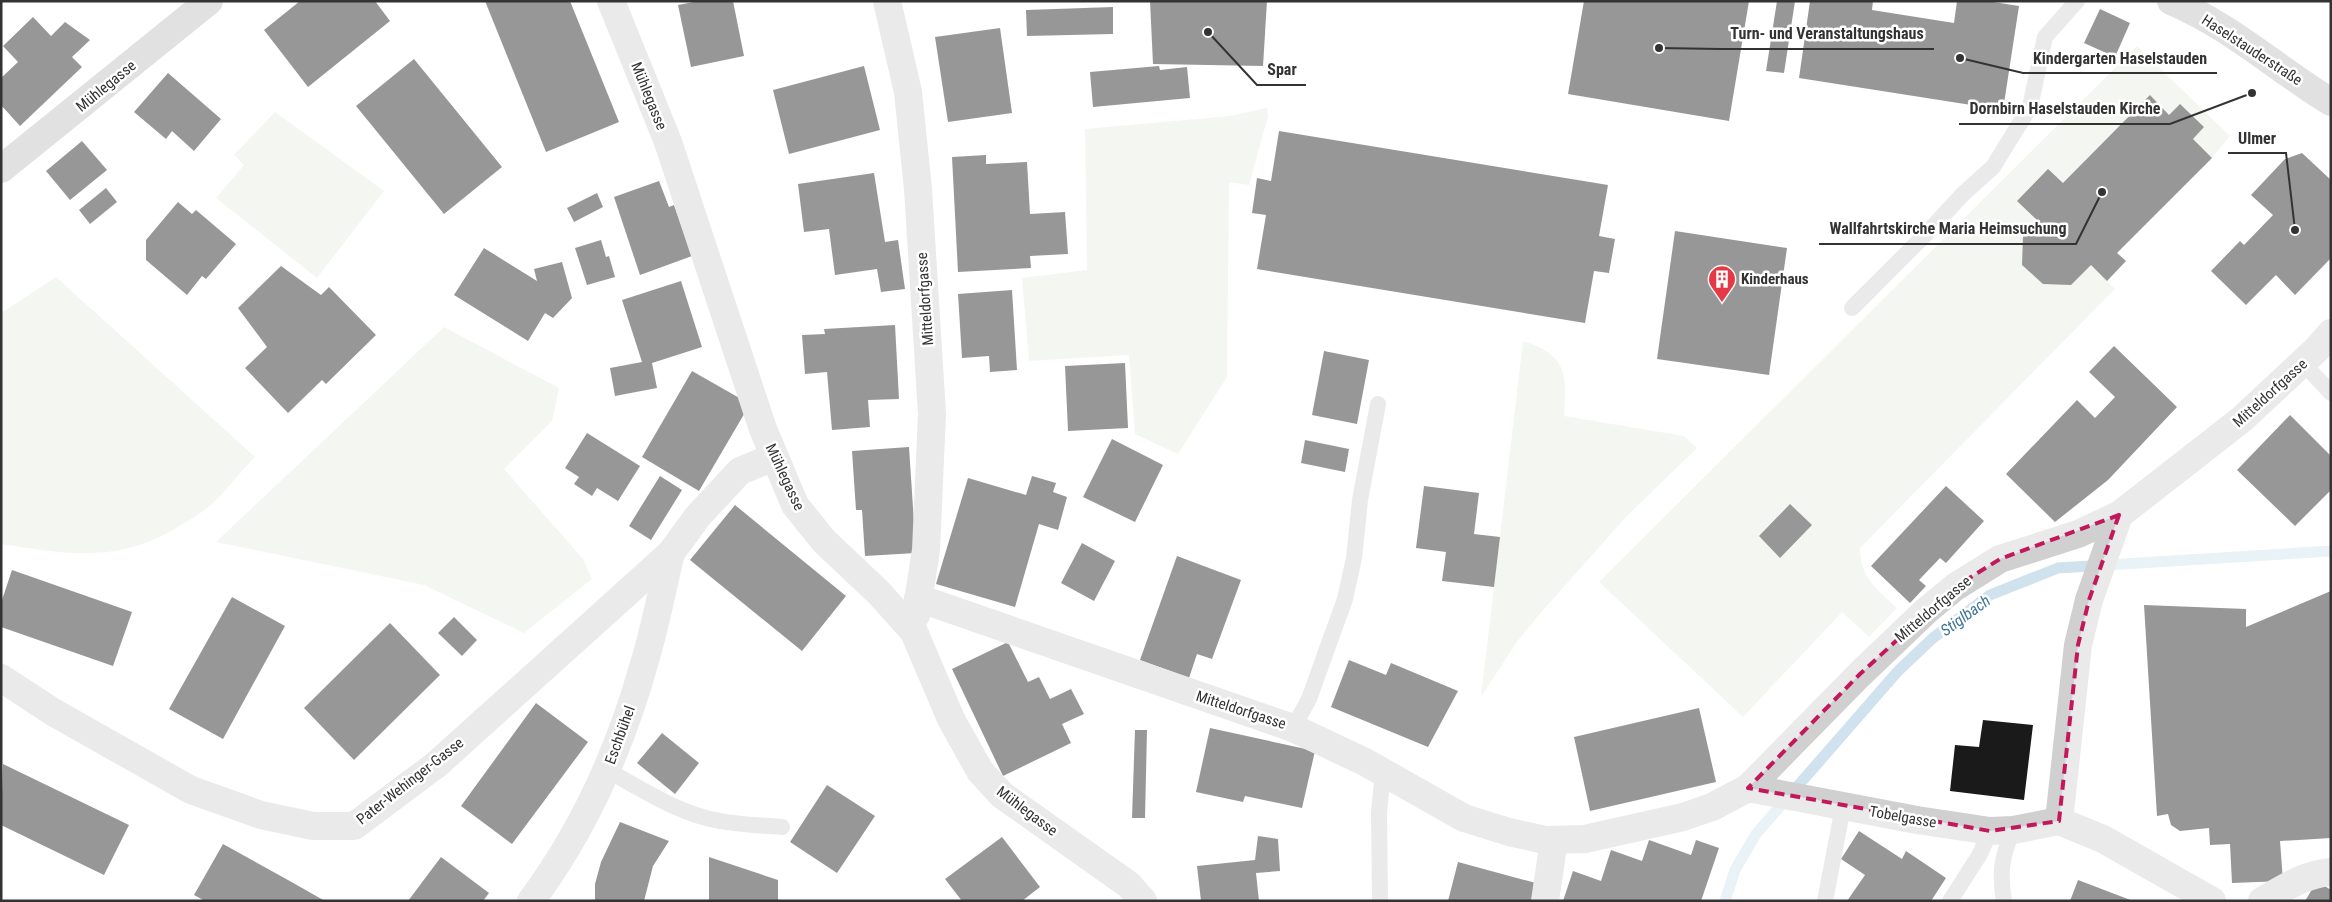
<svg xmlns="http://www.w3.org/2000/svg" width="2332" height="902" font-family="'Roboto Condensed',sans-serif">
	<rect width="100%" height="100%" fill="#fff"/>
	<g fill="#e6ecdf">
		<path d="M2137 46 2230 136 2212 158 2117 252 2126 261 2107 281 2115 289 1860 548C1860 577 1877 590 1897 608L1869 637 1842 612 1743 717 1599 582Z"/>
		<polygon points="1267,108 1268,116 1249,185 1229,182 1227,377 1178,454 1135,434 1129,355 1029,361 1022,278 1087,270 1085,129 1230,116"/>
		<polygon points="275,112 384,191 317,278 216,198 244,165 234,155"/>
		<path d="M56 277 255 457C239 473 225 493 208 507 201 513 193 518 186 522 122 564 72 555 1 544V313Z"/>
		<polygon points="444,327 559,388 552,421 504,469 583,559 592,579 524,633 424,585 216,542"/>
		<path d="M1523 341C1567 355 1567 374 1564 416L1684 436 1697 448 1625 518 1538 616 1516 643 1481 697Z"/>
	</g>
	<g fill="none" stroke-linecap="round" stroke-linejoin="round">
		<polyline stroke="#cfe2ee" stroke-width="11" points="1725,901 1735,870 1756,834 1898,671 1933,638 1990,595 2058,568 2331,551"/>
	</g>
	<g fill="#1a1a1a">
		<polygon points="300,1 375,1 390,21 308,87 264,30"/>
		<polygon points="485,1 570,1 619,122 546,152"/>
		<polygon points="699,1 733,1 744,56 691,67 678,5"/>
		<polygon points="1150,1 1267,1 1263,66 1153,64"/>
		<polygon points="1584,1 1749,1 1729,121 1568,94"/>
		<polygon points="1777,1 1795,1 1784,73 1766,71"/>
		<polygon points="1810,1 1873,1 1872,10 1954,23 1957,1 1987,1 2019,6 2003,110 1799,78"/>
		<polygon points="1113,7 1113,34 1027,36 1026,10"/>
		<polygon points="2100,9 2130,23 2115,57 2084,43"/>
		<polygon points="33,17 51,36 65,22 90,40 72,57 82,67 20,126 1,105 1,78 18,62 3,46"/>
		<polygon points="1000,28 1012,113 948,122 935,37"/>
		<polygon points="414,59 502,167 444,214 356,106"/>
		<polygon points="864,66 880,130 789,154 773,90"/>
		<polygon points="1159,66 1160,70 1187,67 1190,98 1093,107 1090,72"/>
		<polygon points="168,73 221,119 194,151 172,131 166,139 134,112"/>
		<polygon points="2150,95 2169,115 2180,104 2204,127 2193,139 2212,158 2117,253 2126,261 2107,281 2091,265 2071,285 2043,284 2022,265 2023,236 2038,221 2017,201 2048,169 2063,183"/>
		<polygon points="1279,131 1608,185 1599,236 1615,239 1609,273 1594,271 1585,323 1257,269 1266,215 1252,213 1257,178 1271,181"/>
		<polygon points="82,141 107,170 70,200 46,171"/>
		<polygon points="2302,153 2331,180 2331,258 2295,295 2276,275 2246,305 2211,271 2240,241 2244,245 2273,215 2251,195 2285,159"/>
		<polygon points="986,155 986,164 1027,162 1030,214 1065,212 1068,254 1030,256 1031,268 958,272 952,157"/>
		<polygon points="874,173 885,242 898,240 905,289 881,292 877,269 835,275 829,229 804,232 798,184"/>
		<polygon points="659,181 669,207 674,205 692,256 640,275 614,197"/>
		<polygon points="106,188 117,202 90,224 79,210"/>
		<polygon points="597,193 603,207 574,222 567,208"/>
		<polygon points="178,202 192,214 196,210 236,244 206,279 202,276 187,295 146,260 146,240"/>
		<polygon points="1675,231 1787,248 1769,375 1657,359"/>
		<polygon points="601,240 606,257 609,256 615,277 587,285 575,248"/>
		<polygon points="484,248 537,281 534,269 562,262 572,298 553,318 545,313 528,341 454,295"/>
		<polygon points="281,266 321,295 329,287 376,335 326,384 322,380 288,413 245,368 267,347 238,308"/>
		<polygon points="681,281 702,347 652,363 657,388 615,396 610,368 642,362 622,300"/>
		<polygon points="1012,290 1017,370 990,372 989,356 962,358 958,294"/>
		<polygon points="895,325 899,399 868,400 870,427 832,430 827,372 805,374 802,335 825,334 824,329"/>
		<polygon points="2114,346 2177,407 2108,480 2055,522 2006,474 2077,400 2095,418 2115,397 2089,372"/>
		<polygon points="1324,351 1369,360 1357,424 1312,415"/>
		<polygon points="1125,363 1128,428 1068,431 1065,366"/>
		<polygon points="692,371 750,404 699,491 642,457"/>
		<polygon points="2290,415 2331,456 2331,490 2295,526 2237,470"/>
		<polygon points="587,433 640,466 618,501 597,488 592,496 574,484 579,477 565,468"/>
		<polygon points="1112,439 1163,465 1135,522 1083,497"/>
		<polygon points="1305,440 1349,449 1345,472 1301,463"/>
		<polygon points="909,447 916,553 865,556 862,510 856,510 852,451"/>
		<polygon points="660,476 682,490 651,540 629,526"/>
		<polygon points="1032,476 1056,483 1053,492 1067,497 1058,530 1039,524 1015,607 936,584 968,478 1026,495"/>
		<polygon points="1424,486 1479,493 1474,534 1500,537 1494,587 1442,581 1446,552 1416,548"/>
		<polygon points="1946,486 1984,521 1946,563 1940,558 1919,580 1926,586 1910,603 1871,566"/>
		<polygon points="1790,504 1812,525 1780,558 1759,536"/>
		<polygon points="735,505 846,596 802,651 690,560"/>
		<polygon points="1082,543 1115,561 1094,601 1061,583"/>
		<polygon points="1177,556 1241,580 1212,659 1197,654 1189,678 1140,660"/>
		<polygon points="12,570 132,612 113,666 1,627 1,603"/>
		<polygon points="2331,591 2331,838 2280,841 2283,881 2232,883 2230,844 2210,845 2209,828 2180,831 2171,825 2168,814 2157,816 2144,605 2246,609 2246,627"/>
		<polygon points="232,597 285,626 223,739 169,709"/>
		<polygon points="454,617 477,640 462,656 438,633"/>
		<polygon points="390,623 440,675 354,760 304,708"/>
		<polygon points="1008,642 1028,682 1039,677 1050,699 1071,689 1084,714 1062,724 1071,743 1003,776 952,669"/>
		<polygon points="1349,660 1386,675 1391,663 1458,691 1428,747 1331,707"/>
		<polygon points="536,703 588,742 512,844 461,806"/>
		<polygon points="1699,708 1716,782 1590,811 1574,737"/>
		<polygon points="1983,720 2033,725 2024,800 1950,791 1955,745 1979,747"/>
		<polygon points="1210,728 1315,751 1302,808 1245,796 1243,802 1196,792"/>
		<polygon points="1135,730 1147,730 1145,818 1132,818"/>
		<polygon points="662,733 699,763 675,794 637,763"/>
		<polygon points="3,764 129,825 104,875 1,825"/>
		<polygon points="827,785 875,816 837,873 790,842"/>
		<polygon points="620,822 669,841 653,866 644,901 595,901 595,884 601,862"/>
		<polygon points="1859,831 1902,859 1906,851 1946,878 1931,901 1847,901 1865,875 1841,859"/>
		<polygon points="1258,836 1278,839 1280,871 1256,873 1259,901 1201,901 1197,866 1255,860"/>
		<polygon points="1002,837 1040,887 1022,901 962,901 945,879"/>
		<polygon points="1649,840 1691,855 1696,840 1719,848 1701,901 1563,901 1573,871 1601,881 1611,850 1642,861"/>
		<polygon points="223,844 288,880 325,901 205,901 194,895"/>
		<polygon points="441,857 489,893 483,901 408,901"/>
		<polygon points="709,857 778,880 778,901 709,901"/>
		<polygon points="1458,862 1543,885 1539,901 1448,901"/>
		<polygon points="2078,880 2120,896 2133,901 2070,901"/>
		<polygon points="2317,881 2331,890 2331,901 2305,901"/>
	</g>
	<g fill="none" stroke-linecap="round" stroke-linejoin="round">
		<g stroke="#d0d0d0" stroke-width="16">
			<polyline points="1852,308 1926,234 1963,194 1993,167 2030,107 2045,37 2077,1"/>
			<polyline points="2303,363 2331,393"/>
			<polyline points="1293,728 1309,699 1345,599 1354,558 1360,500 1378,404"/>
			<path d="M607 770C643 790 679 814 720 821 740 825 761 825 782 827"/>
			<polyline points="1380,901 1379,812 1383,772"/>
			<polyline points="1825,901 1843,807"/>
			<polyline points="1950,901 1980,854 1990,831"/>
			<path d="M2004 901C1999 872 2002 856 2013 830"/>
		</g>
		<g stroke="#d0d0d0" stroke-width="28">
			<polyline points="611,1 668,142 763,429 795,505 824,541 879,593 914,632 951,719 980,771 1002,795 1129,885 1143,901"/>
			<polyline points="887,1 908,92 918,189 932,414 926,550 916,615"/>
			<polyline points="2119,515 2089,600 2078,645 2059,821 2103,839 2212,901"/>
			<polyline points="918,598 1293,728 1365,762 1464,818 1509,832 1545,840 1585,839 1683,817 1712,807 1748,788 1860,674 1926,611 1955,587 2000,559 2078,534 2119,515 2242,419 2316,350 2331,333"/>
			<polyline points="1,678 53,712 191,790 261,815 313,826 354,826 437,764 671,553 698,516 740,471 774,457"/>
			<polyline points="1748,788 1917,820 1990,831 2013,830 2059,821"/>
			<path d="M531 901C584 830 620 749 644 664 655 628 662 590 671 553"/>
			<polyline points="1545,901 1554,840"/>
			<path d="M2262 901C2284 888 2305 874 2331 872"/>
		</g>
		<g stroke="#bdbdbd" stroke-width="28">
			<path d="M2171 1C2229 25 2277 69 2331 102"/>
			<polyline points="1,169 209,1"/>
		</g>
	</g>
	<path d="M0 0H2332V902H0ZM2119 515 2089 600 2078 645 2059 821 1990 831 1748 788 1860 674 1955 587 2000 559Z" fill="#fff" fill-opacity=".55" fill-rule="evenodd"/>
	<path fill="none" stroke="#c2185b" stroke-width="4" stroke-dasharray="10 6" stroke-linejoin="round" d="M2119 515 2089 600 2078 645 2059 821 1990 831 1748 788 1860 674 1955 587 2000 559Z"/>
	<defs>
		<g id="building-pin" transform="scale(1.4375)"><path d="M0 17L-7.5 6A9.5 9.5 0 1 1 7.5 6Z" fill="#e63946" stroke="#fff"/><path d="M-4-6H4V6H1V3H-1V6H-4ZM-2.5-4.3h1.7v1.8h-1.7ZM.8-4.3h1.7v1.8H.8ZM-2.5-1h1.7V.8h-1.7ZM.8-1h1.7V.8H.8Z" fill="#fff"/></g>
	</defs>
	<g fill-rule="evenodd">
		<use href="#building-pin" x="1722" y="279"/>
	</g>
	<g text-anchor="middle" stroke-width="5" stroke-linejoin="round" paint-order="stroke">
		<g font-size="15" fill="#333" stroke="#fff">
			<text transform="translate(2252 50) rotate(33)" y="5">Haselstauderstraße</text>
			<text transform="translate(106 86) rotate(-39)" y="5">Mühlegasse</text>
			<text transform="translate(649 96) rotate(68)" y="5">Mühlegasse</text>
			<text transform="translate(925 299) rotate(-94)" y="5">Mitteldorfgasse</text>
			<text transform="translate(2270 393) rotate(-42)" y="5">Mitteldorfgasse</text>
			<text transform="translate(785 477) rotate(65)" y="5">Mühlegasse</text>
			<text transform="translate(1933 609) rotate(-40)" y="5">Mitteldorfgasse</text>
			<text transform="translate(1241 710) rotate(18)" y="5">Mitteldorfgasse</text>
			<text transform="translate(620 735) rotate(-70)" y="5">Eschbühel</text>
			<text transform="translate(410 781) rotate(-38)" y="5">Pater-Wehinger-Gasse</text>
			<text transform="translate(1027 811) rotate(37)" y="5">Mühlegasse</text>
			<text transform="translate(1903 817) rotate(10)" y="5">Tobelgasse</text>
		</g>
		<g font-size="15" font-weight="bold" fill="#333" stroke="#fff" text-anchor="start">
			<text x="1741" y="284">Kinderhaus</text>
		</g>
		<g font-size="16" font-style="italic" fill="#3f7597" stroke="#fff">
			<text transform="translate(1965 615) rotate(-36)" y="6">Stiglbach</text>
		</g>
	</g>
	<path fill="none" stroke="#333" stroke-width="2" d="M1659 48L1720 49H1934M1960 58L2023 73H2217M1208 32L1257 85H1306M2252 93L2170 124H1959M2295 230L2286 153H2228M2102 192L2076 244H1819"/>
	<g fill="#333" stroke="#fff" stroke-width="2">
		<circle cx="1659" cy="48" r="5"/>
		<circle cx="1960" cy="58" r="5"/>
		<circle cx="1208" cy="32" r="5"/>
		<circle cx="2252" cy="93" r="5"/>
		<circle cx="2295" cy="230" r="5"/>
		<circle cx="2102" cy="192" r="5"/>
	</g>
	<g font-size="16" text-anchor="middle" font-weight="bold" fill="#333" stroke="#fff" stroke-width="5" stroke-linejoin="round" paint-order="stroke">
		<text x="1827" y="39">Turn- und Veranstaltungshaus</text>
		<text x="2120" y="64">Kindergarten Haselstauden</text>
		<text x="1282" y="75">Spar</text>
		<text x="2065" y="114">Dornbirn Haselstauden Kirche</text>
		<text x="2257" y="144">Ulmer</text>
		<text x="1948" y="234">Wallfahrtskirche Maria Heimsuchung</text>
	</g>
	<rect width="2332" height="902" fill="none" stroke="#333333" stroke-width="5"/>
</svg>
